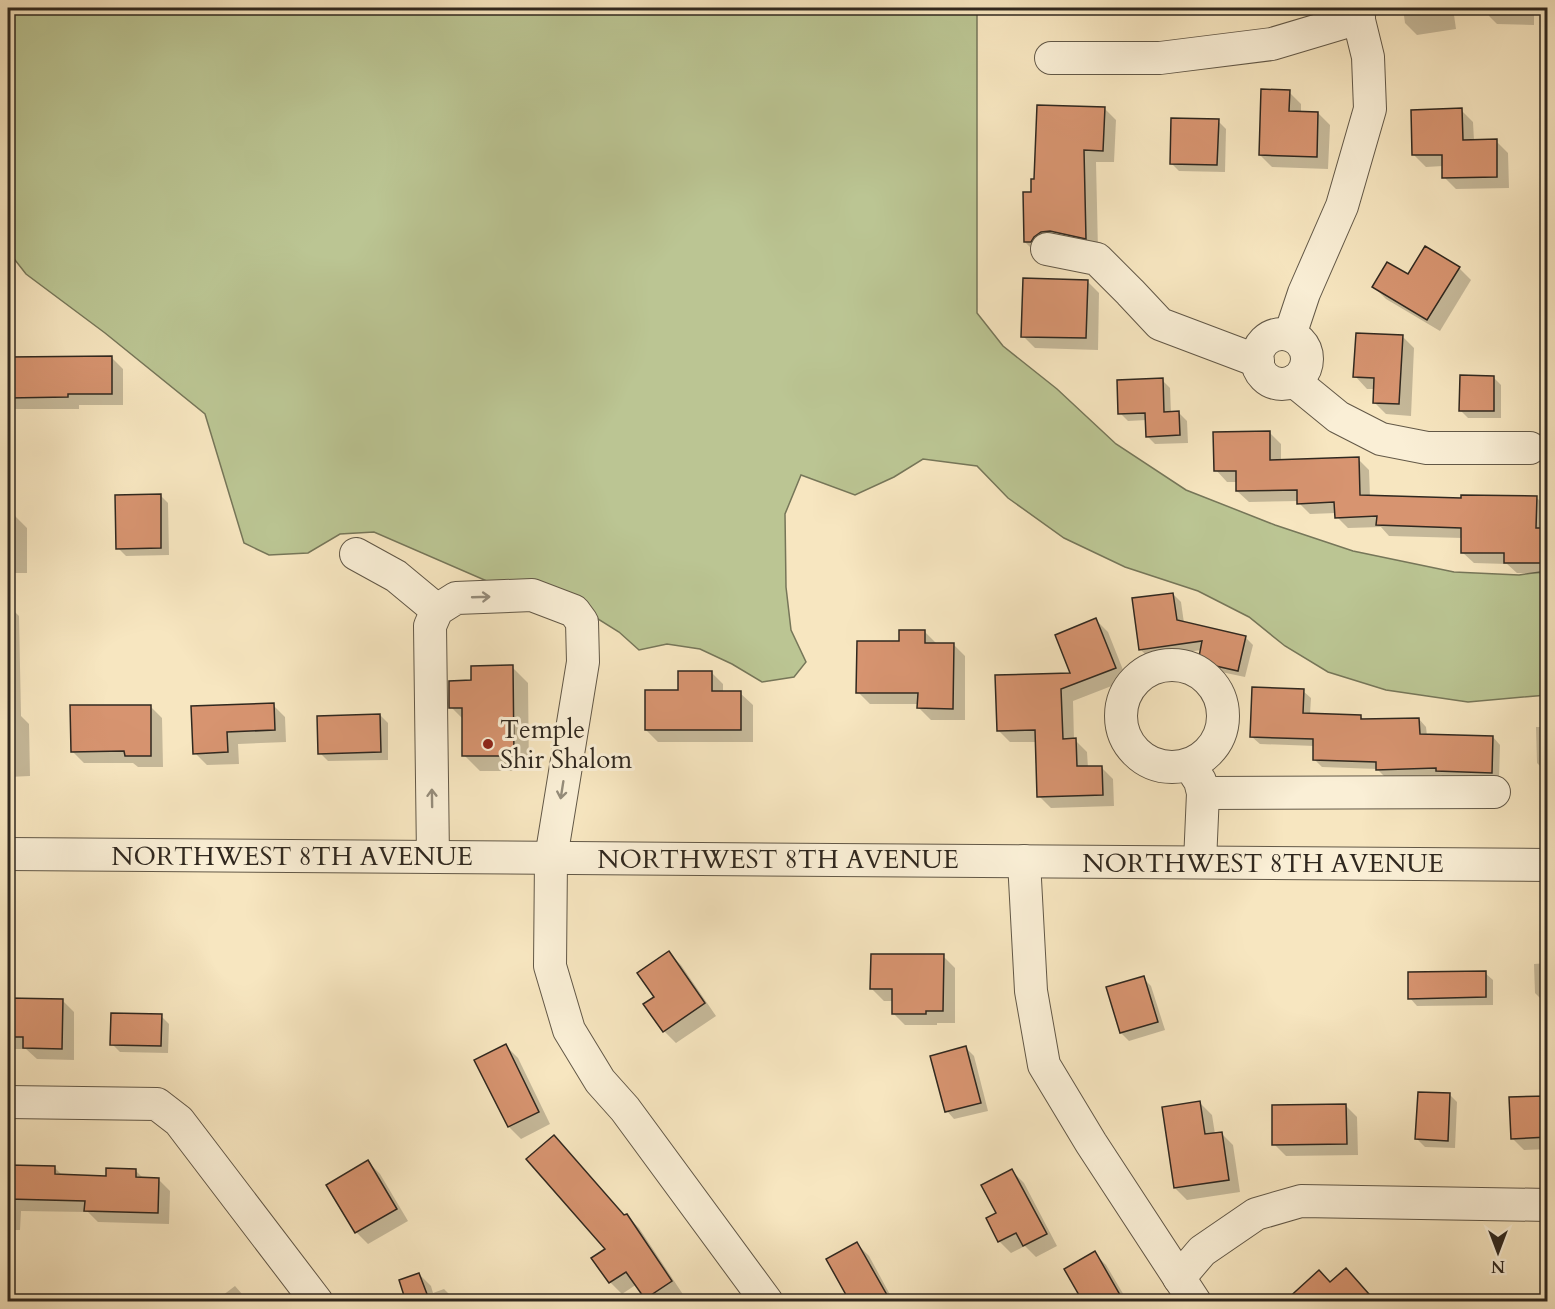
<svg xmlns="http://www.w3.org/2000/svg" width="1555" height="1309" font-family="Cardo,serif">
	<rect width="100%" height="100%" fill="#f7e6c0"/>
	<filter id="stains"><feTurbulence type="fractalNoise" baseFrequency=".00333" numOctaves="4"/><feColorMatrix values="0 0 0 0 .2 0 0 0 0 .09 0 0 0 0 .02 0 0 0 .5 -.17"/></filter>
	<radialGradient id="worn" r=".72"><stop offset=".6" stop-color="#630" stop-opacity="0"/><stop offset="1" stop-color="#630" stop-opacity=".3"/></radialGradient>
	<polygon fill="#bbc593" stroke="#767659" stroke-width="1.5" points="8,8 977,8 977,313 1003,346 1057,389 1116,444 1186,490 1275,525 1353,551 1454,572 1519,575 1547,571 1547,695 1468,702 1386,690 1328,672 1285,646 1249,617 1198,591 1125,567 1064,538 1008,498 977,466 923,459 894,477 855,495 801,475 785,514 786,587 791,630 806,662 794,677 762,682 732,664 700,649 667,644 639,650 619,632 579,607 496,585 374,532 340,534 308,553 269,555 244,543 205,414 105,333 26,274 8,251"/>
	<g fill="#0003">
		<polygon points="1253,8 1300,8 1260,15"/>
		<polygon points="1403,8 1453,8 1456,29 1417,35 1405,23"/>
		<polygon points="1489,8 1534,8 1534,25 1497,24 1489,16"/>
		<polygon points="1289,92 1301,104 1301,112 1318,113 1330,125 1328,169 1272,167 1260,155"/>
		<polygon points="1104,108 1116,120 1114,162 1096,162 1098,250 1037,254 1025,242 1036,181"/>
		<polygon points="1461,110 1473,122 1474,141 1496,141 1508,153 1509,188 1456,189 1444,177 1443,166 1426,167 1414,155"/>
		<polygon points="1218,121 1226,129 1225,172 1179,171 1171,163"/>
		<polygon points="1459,268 1471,280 1440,331 1386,299 1374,287 1408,276"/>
		<polygon points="1087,281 1099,293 1098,350 1035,348 1023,336"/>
		<polygon points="1402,336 1414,348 1411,416 1386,414 1374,402 1375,389 1367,389 1355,376"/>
		<polygon points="111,357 123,369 123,405 79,405 79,409 8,409 8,358"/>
		<polygon points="1493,377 1501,385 1501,418 1468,418 1460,410"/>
		<polygon points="1162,380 1170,388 1171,413 1179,413 1187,421 1188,443 1155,444 1147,436 1147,420 1128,421 1120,413"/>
		<polygon points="1269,432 1281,444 1281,461 1358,459 1369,470 1370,497 1463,500 1536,497 1547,508 1548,574 1517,573 1507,564 1474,563 1462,552 1463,538 1389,536 1381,527 1348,528 1337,517 1336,513 1310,514 1299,503 1299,501 1249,502 1237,491 1237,482 1227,482 1216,470"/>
		<polygon points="8,491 15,499 15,516 27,528 27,573 8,573"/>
		<polygon points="160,495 168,503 169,555 126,556 118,548"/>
		<polygon points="1173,594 1181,602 1184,623 1245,637 1253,645 1245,677 1207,669 1199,661 1202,650 1148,657 1140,649"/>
		<polygon points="8,605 19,616 21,716 29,724 30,776 8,777"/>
		<polygon points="1096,620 1108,632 1127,680 1073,701 1074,740 1075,740 1087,752 1088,768 1101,767 1113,779 1114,806 1051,808 1039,796 1036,742 1010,742 998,730 1072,674"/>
		<polygon points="924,631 936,643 953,644 965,656 965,720 931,720 919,708 919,704 870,704 858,692 900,643"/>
		<polygon points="512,667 528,683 529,771 480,771 464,755 464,720 451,707 473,682"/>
		<polygon points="711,672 723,684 723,693 740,693 753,705 753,742 658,742 646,730 679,691"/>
		<polygon points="1303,691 1311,698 1310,714 1360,716 1365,721 1419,719 1426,727 1427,736 1493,737 1500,745 1499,780 1445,779 1441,775 1385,777 1377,769 1322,767 1314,759 1315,746 1260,744 1252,737"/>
		<polygon points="273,705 285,717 286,742 238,744 239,764 207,765 195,753 193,707"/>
		<polygon points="150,706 162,718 163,767 138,767 133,763 84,763 72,751"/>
		<polygon points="380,715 388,723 388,760 328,761 320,753"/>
		<polygon points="1536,727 1548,727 1548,771 1545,771 1537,763"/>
		<polygon points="669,953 681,965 716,1016 676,1043 664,1031 645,1005 656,997"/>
		<polygon points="943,956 955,968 955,1023 937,1023 937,1025 905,1025 893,1013 893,1001 884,1001 872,989"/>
		<polygon points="1548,963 1548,1005 1547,1005 1535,993 1534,964"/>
		<polygon points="1485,973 1493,980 1493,1005 1417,1006 1410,998"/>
		<polygon points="1143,978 1151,986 1165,1030 1129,1041 1121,1033 1108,988"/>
		<polygon points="8,999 62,1000 74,1012 74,1060 37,1059 26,1049 8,1049"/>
		<polygon points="161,1016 169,1024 168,1053 120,1052 112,1044"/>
		<polygon points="506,1046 518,1058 550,1124 521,1139 509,1127"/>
		<polygon points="966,1048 974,1056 988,1111 954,1119 947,1111"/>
		<polygon points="1449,1094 1457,1102 1455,1148 1425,1147 1417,1139"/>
		<polygon points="1548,1097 1548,1149 1524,1150 1512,1138"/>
		<polygon points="1200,1103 1212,1115 1215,1134 1221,1133 1233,1145 1240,1192 1187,1200 1175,1188"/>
		<polygon points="1345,1105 1357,1117 1358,1155 1286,1156 1274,1144"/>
		<polygon points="554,1137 625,1217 627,1216 639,1228 688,1302 649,1302 637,1284 622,1294 610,1282 607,1249"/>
		<polygon points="368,1162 380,1174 408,1221 368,1244 356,1232 328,1185"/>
		<polygon points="8,1167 55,1168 62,1175 108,1177 136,1171 144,1179 158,1179 170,1191 169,1224 98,1222 88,1212 21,1211 20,1230 8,1230"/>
		<polygon points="1012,1171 1024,1183 1057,1246 1036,1257 1025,1246 1011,1253 999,1241 988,1219 998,1213"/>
		<polygon points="857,1244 869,1256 894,1302 852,1302"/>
		<polygon points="1094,1253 1106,1265 1128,1302 1085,1302"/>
		<polygon points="419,1274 431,1286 433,1293 444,1289 457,1302 408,1302"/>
		<polygon points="235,1286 249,1302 214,1302"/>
		<polygon points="1507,1300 1544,1302 1507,1302"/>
	</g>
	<g fill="#d79470" stroke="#30281f" stroke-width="1.5">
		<polygon points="1261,89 1290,90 1289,111 1318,112 1317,157 1259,155"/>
		<polygon points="1037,105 1105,107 1103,151 1084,150 1086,239 1050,231 1041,232 1034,237 1031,242 1024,242 1023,192 1031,192 1031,179 1034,179"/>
		<polygon points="1462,108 1463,140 1497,139 1497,177 1442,178 1442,155 1412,155 1411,110"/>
		<polygon points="1171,118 1219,119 1217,165 1170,164"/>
		<polygon points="1425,246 1460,267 1427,320 1372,287 1387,262 1408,274"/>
		<polygon points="1023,278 1088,280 1086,338 1021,337"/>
		<polygon points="1356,333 1403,335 1399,404 1373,403 1374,378 1353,377"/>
		<polygon points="112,356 112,394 68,394 68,397 8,398 8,357"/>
		<polygon points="1460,375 1494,376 1494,411 1459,411"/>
		<polygon points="1163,378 1164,412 1179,411 1180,435 1146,437 1145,413 1118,414 1117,380"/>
		<polygon points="1270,431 1270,460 1359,457 1360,495 1461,498 1461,495 1537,496 1536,528 1548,528 1547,563 1504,563 1504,553 1461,553 1461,528 1376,525 1377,516 1335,518 1334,502 1297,504 1297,490 1236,491 1236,471 1214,471 1213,432"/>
		<polygon points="161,494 161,548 116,549 115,495"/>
		<polygon points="1173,593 1177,620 1246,636 1238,671 1198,662 1202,641 1139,650 1132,598"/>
		<polygon points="1096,618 1116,668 1061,689 1063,739 1076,738 1077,766 1102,766 1103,795 1037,797 1035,730 997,731 995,675 1070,673 1055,635"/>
		<polygon points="899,630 925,630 925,643 954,643 953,709 917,708 918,693 856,693 857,641 899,641"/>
		<polygon points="513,665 514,756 462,756 462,708 449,708 449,681 471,680 471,666"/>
		<polygon points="678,671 712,671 712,691 741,691 741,730 645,730 645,690 678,690"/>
		<polygon points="1252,687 1304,689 1303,713 1361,715 1361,719 1419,718 1420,734 1493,736 1492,773 1436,771 1436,768 1376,770 1376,762 1313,760 1313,739 1250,737"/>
		<polygon points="274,703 275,730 227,732 228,752 193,754 191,706"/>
		<polygon points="70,705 151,705 151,756 125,756 124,751 71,752"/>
		<polygon points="380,714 381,752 318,754 317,716"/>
		<polygon points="669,951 705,1003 663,1032 643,1004 654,997 637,973"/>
		<polygon points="871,954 944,954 943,1011 926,1011 926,1014 892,1014 892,989 870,989"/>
		<polygon points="1486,971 1486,997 1408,999 1408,972"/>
		<polygon points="1144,976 1158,1022 1120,1033 1106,987"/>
		<polygon points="8,998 63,999 62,1049 23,1048 23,1037 8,1037"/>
		<polygon points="111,1013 162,1014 161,1046 110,1045"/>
		<polygon points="506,1044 539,1112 508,1127 474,1060"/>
		<polygon points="966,1046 981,1103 945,1112 930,1056"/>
		<polygon points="1418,1092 1450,1093 1448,1141 1415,1139"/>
		<polygon points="1548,1096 1548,1137 1511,1139 1509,1097"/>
		<polygon points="1200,1101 1205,1134 1222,1132 1229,1180 1174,1188 1162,1107"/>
		<polygon points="1346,1104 1347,1144 1272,1145 1272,1105"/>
		<polygon points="554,1135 624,1215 627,1214 672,1281 645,1299 626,1272 609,1283 591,1258 605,1249 526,1159"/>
		<polygon points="368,1160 397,1209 355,1233 326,1185"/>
		<polygon points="8,1165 55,1166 55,1174 106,1176 106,1168 136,1169 136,1177 159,1178 158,1213 84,1211 85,1201 8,1199"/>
		<polygon points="1012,1169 1047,1234 1023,1246 1016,1233 998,1242 986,1218 996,1213 981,1185"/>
		<polygon points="857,1242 891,1302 850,1302 826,1259"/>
		<polygon points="1095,1251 1124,1302 1083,1302 1064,1269"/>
		<polygon points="1346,1268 1376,1302 1284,1302 1319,1270 1330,1282"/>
		<polygon points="419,1273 430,1302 406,1302 399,1280"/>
	</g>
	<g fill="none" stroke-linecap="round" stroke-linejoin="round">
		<g stroke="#625847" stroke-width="34">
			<g id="minor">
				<polyline points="1051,58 1160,58 1272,44 1359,18"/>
				<polyline points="1047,249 1097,259 1130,292 1160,324 1258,361"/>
				<circle cx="1282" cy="359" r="25"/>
				<polyline points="1290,335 1304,293 1342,206 1370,109 1368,57 1356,8"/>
				<polyline points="1294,381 1338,417 1381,439 1427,448 1530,448"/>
				<polyline points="356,554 396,576 437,610"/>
				<circle cx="1172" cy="716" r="51"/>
				<polyline points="1196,775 1200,781 1203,793 1200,862"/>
				<polyline points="1203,793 1494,792"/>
				<polyline points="8,854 1548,865"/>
				<polyline points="433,857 430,626 437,610 456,598 532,595 574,611 582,622 583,662 551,858 550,966 569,1030 600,1081 625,1109 767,1302"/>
				<polyline points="1024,861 1031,991 1044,1065 1091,1143 1195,1302"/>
				<polyline points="8,1102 157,1104 179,1121 317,1302"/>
				<polyline points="1179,1278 1202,1251 1256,1214 1301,1201 1548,1205"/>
			</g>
		</g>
		<use href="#minor" stroke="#faefd6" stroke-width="32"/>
	</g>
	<defs><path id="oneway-shaft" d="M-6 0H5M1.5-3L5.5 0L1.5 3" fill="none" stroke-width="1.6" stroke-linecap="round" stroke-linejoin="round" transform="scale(1.5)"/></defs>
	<g stroke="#958c7a">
		<use href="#oneway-shaft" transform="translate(481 597) rotate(-2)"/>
		<use href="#oneway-shaft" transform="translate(562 790) rotate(99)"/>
		<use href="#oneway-shaft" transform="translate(432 798) rotate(-91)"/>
	</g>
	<circle fill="#8f2418" stroke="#faefd6" stroke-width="2" cx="488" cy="744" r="6"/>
	<g text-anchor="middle" stroke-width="6" stroke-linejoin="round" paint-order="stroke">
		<g font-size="26" fill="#30281f" stroke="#faefd6" text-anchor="start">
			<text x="500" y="738">Temple<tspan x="500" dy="30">Shir Shalom</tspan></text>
		</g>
		<g font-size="26" fill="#30281f" stroke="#faefd6">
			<text x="292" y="865">NORTHWEST 8TH AVENUE</text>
			<text x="778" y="868">NORTHWEST 8TH AVENUE</text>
			<text x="1263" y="872">NORTHWEST 8TH AVENUE</text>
		</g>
	</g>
	<rect width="1555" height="1309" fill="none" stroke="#f7e6c0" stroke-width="30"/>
	<rect x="9" y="9" width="1537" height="1291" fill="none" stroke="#30281f" stroke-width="3"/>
	<rect x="15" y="15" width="1525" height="1279" fill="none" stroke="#30281f" stroke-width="1.5"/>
	<g transform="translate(1498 1252) rotate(180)" stroke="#faefd6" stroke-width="4.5" paint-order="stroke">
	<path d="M0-4.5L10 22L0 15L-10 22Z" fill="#30281f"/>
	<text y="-9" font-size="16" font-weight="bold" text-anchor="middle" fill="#30281f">N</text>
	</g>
	<rect width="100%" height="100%" filter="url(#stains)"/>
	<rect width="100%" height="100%" fill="url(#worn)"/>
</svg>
